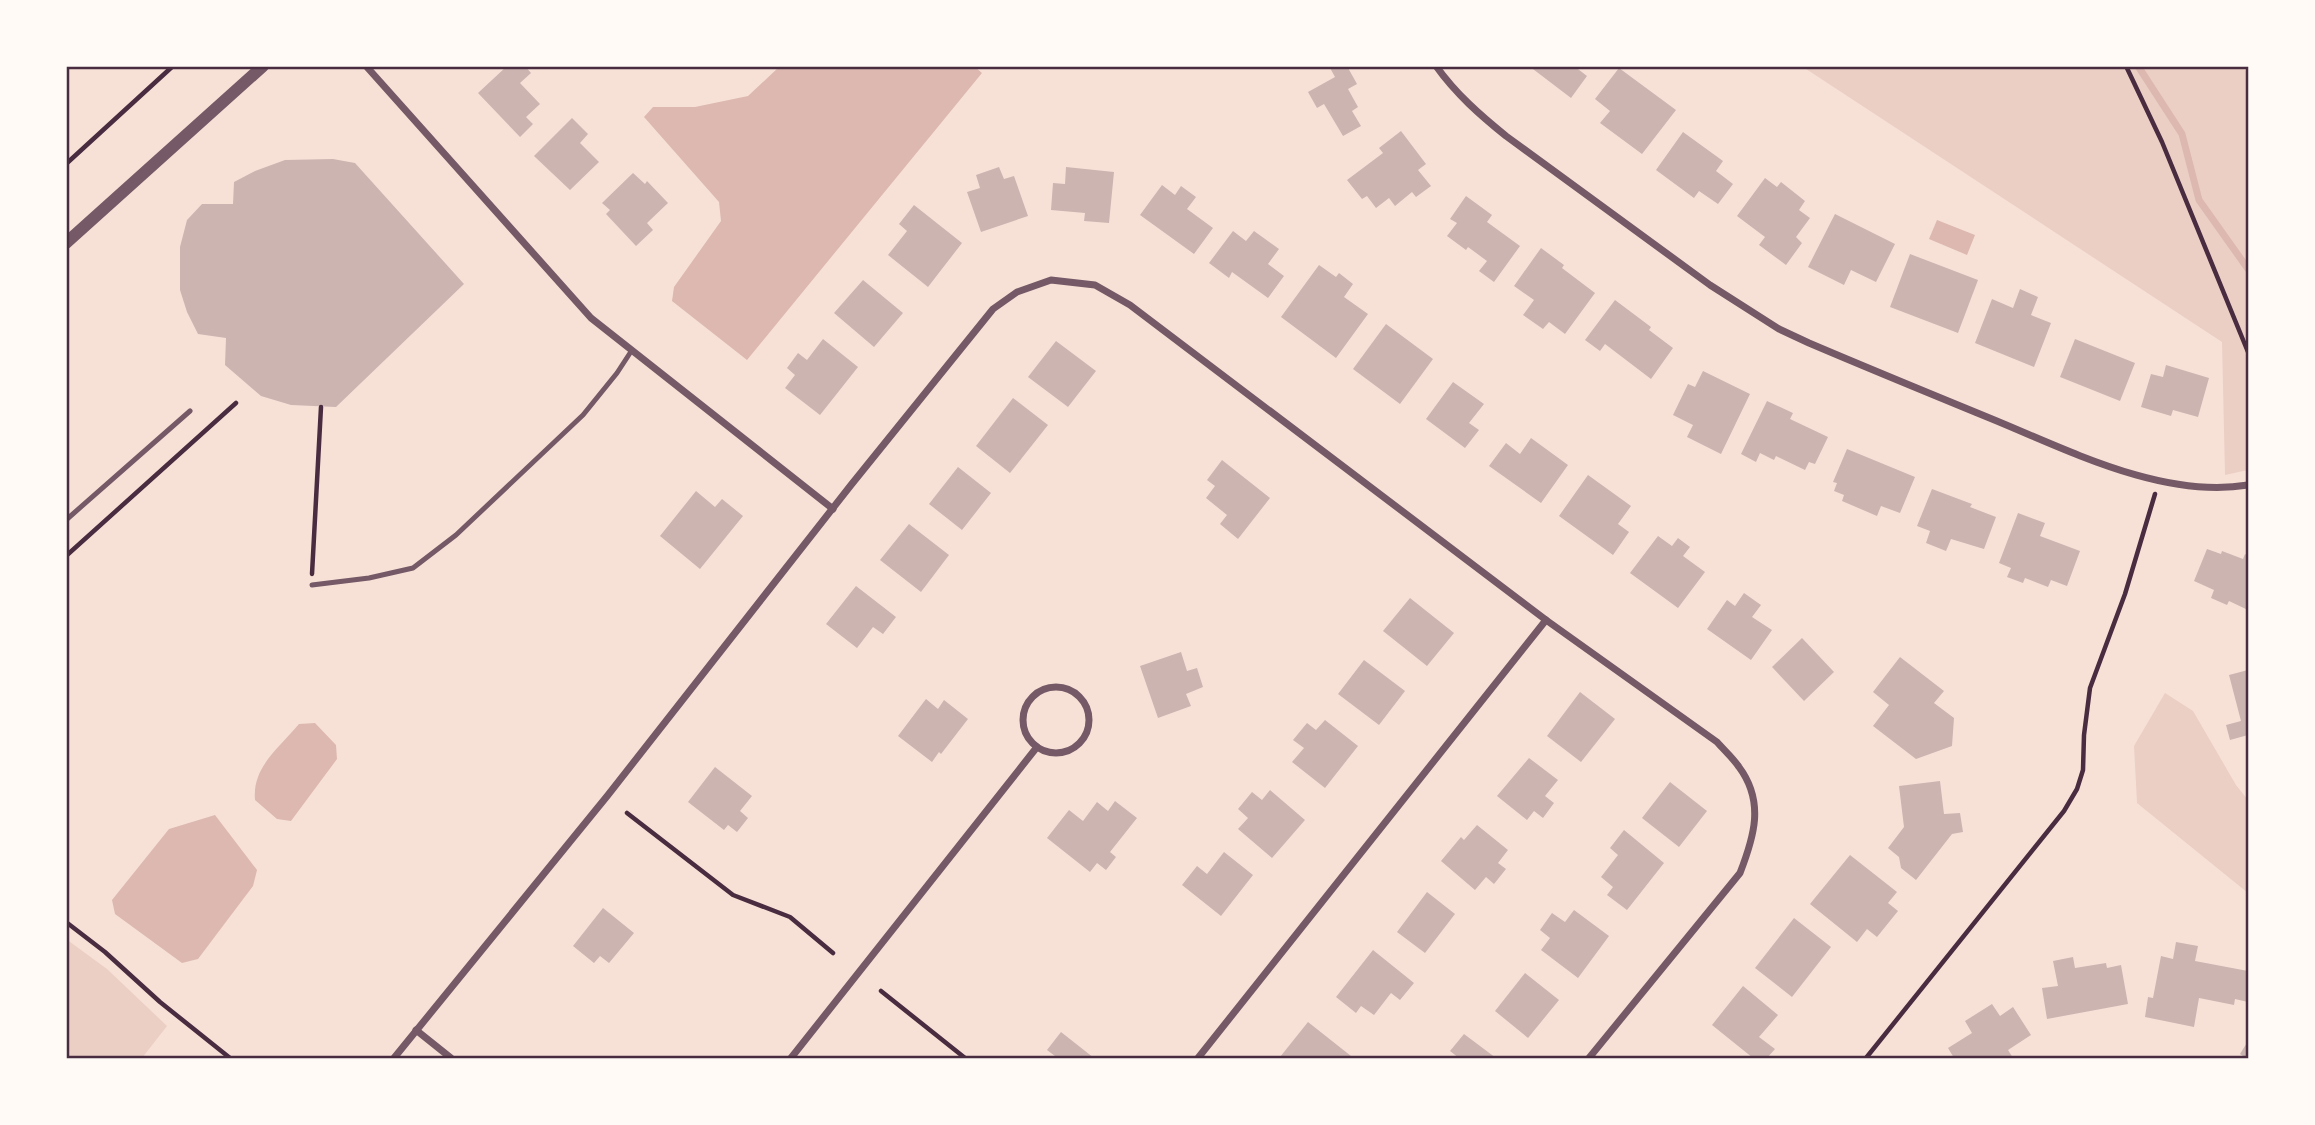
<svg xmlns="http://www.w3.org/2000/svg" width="2315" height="1125" font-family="'DM Sans',sans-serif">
	<rect width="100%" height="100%" fill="#f7e1d7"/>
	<g fill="#ebcfc5">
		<polygon points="2241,66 2248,73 2248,470 2225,475 2222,342 1803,67"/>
		<polygon points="2165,693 2193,711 2236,785 2248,800 2248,893 2137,803 2134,746"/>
		<polygon points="66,939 107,969 167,1026 142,1058 67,1058"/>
	</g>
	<g fill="#dcb8b0">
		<polygon points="975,67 982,73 747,360 672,301 674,287 721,221 719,202 644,117 653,107 695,107 748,96 779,67"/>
		<polygon points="1937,220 1975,235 1967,255 1929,239"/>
		<path d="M315 723 336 745 337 759 291 821 277 819 255 800C252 767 279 748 299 724Z"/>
		<polygon points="215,815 257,870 253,886 198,959 182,963 115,914 112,900 169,829"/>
	</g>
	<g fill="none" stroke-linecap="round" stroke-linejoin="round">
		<polyline stroke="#dcb8b0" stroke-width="7" points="2138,66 2182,134 2199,200 2248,269"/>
	</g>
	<g fill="#ccb4b1">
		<polygon points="507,66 525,66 531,73 520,83 540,104 526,117 533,124 520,137 478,93"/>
		<polygon points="1329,66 1347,66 1357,84 1348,89 1358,107 1352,111 1361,126 1343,136 1324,104 1317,108 1308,92 1335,77"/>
		<polygon points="1529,66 1574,66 1587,76 1571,98"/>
		<polygon points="1619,68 1676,110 1642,154 1600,123 1610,111 1595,99"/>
		<polygon points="572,118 588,134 580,143 599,162 570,190 534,156"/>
		<polygon points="1401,131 1426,164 1418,170 1431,186 1416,197 1412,192 1395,206 1389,198 1376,208 1367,196 1362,199 1347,180 1383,153 1379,148"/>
		<polygon points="1683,132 1723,161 1716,171 1733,184 1718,204 1699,191 1694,198 1656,170"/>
		<polygon points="333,159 355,163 464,284 336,407 291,405 261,396 225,365 226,338 198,334 187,312 180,290 180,247 187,220 202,204 233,204 234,182 255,171 285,160"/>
		<polygon points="999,167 1004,179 1014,176 1028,216 981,232 967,192 980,188 976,175"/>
		<polygon points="1066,167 1114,172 1109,223 1084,221 1085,213 1051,210 1053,183 1065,184"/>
		<polygon points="633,173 645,184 647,181 668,203 647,223 653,230 636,246 606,214 610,210 602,203"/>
		<polygon points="1765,178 1777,187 1781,182 1805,201 1799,210 1810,218 1796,237 1802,243 1786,265 1759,245 1765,237 1737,216"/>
		<polygon points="1162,185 1175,195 1181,186 1196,197 1187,209 1213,228 1194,254 1140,215"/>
		<polygon points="1466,196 1492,215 1487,222 1520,246 1494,282 1479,271 1487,261 1468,247 1466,250 1447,236 1457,223 1450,219"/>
		<polygon points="914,205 962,243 928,287 888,255 907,231 899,224"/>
		<polygon points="1835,214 1895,244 1876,282 1851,270 1844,285 1808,267"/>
		<polygon points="1233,231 1246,241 1254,231 1279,249 1268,264 1284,276 1268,298 1232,272 1229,278 1209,263"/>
		<polygon points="1541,248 1564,265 1562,268 1595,293 1565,334 1549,322 1543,329 1523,315 1534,300 1514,286"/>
		<polygon points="1910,254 1978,280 1958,333 1890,307"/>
		<polygon points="1319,265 1336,277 1339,273 1353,284 1344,297 1368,314 1336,358 1281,317"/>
		<polygon points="863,280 903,313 874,347 834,313"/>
		<polygon points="2020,289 2038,297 2031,315 2051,323 2034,367 1975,343 1992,299 2013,308"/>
		<polygon points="1615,300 1651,327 1649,330 1673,348 1651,379 1605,344 1600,351 1585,340"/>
		<polygon points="1386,324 1433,359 1400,404 1353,369"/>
		<polygon points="823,339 858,367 820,415 785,388 795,375 787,368 798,353 807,360"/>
		<polygon points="2075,339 2135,363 2120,401 2060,377"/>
		<polygon points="1056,341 1096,371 1068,407 1028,377"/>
		<polygon points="2166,365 2209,378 2198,417 2173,410 2171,416 2141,407 2151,374 2163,377"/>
		<polygon points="1703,371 1750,394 1721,454 1687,437 1693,425 1673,415 1688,384 1695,387"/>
		<polygon points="1453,382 1484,404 1469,423 1479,430 1465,448 1426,419"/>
		<polygon points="1013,398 1048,425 1010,473 976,446"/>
		<polygon points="1767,401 1793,413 1790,419 1828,437 1815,464 1809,462 1805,470 1776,456 1774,460 1760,453 1756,462 1741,454"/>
		<polygon points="1531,438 1568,465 1541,503 1489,466 1506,443 1520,454"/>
		<polygon points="1847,449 1915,477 1900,513 1881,506 1877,516 1842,501 1844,495 1834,491 1837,483 1833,482"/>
		<polygon points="1222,460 1270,498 1238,539 1220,524 1227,515 1206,498 1215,486 1207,480"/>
		<polygon points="958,467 991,493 962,530 929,504"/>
		<polygon points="1588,475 1631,506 1618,524 1629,532 1613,555 1559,516"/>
		<polygon points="1932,489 1972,504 1970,507 1996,517 1984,549 1951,539 1946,551 1926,543 1930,531 1917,526"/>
		<polygon points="696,491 715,507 722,499 743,516 700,569 660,536"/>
		<polygon points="2018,513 2045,523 2040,536 2080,551 2067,586 2051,580 2048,587 2025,578 2023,583 2007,577 2011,568 1999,563"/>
		<polygon points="909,524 949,555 921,592 880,560"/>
		<polygon points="1658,536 1672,546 1678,538 1690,547 1683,556 1705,572 1678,608 1630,573"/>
		<polygon points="2207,549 2221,554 2222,551 2243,559 2245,554 2248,556 2248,610 2229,601 2227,605 2211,598 2214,590 2194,581"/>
		<polygon points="856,586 896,617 883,634 873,627 857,648 826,624"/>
		<polygon points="1744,593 1761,605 1752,617 1772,630 1751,660 1707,629 1727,600 1735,606"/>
		<polygon points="1410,598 1454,633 1427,666 1383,631"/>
		<polygon points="1802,638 1834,672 1804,701 1772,667"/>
		<polygon points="1181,652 1187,671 1197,668 1203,687 1186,694 1191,706 1158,718 1140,666"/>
		<polygon points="1900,657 1944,691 1934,703 1954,718 1952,746 1916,759 1873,726 1889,705 1873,692"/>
		<polygon points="1364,660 1405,691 1379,725 1338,694"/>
		<polygon points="2248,670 2248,735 2230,740 2226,725 2241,721 2229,675"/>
		<polygon points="1580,692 1615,719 1581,762 1547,736"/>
		<polygon points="926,699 938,709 944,700 968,719 941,754 939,752 932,762 898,736"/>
		<polygon points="1325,720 1358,746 1325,788 1292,762 1304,748 1293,740 1307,723 1316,730"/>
		<polygon points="1529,758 1558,780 1545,796 1554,803 1543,818 1534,811 1527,820 1497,796"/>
		<polygon points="715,767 752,796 740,811 748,818 737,832 728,825 724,830 688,802"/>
		<polygon points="1940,781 1944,814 1960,813 1963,832 1952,834 1916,880 1901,868 1899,857 1888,848 1904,827 1899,786"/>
		<polygon points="1670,782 1707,811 1679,847 1642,818"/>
		<polygon points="1270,790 1305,820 1272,858 1238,829 1248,818 1238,809 1252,792 1262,800"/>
		<polygon points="1115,801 1137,818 1110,852 1116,857 1106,870 1097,863 1090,872 1047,838 1069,810 1083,821 1097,802 1108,811"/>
		<polygon points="1477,825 1508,850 1498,863 1506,869 1494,884 1486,877 1475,890 1441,861 1461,837 1464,840"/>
		<polygon points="1624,830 1664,863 1627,910 1607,895 1613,887 1601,877 1618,855 1610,848"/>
		<polygon points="1224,852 1253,875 1221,916 1182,885 1197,866 1207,874"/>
		<polygon points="1850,855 1897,892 1888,903 1898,911 1877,937 1867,929 1857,942 1810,904"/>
		<polygon points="1427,892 1455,914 1425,953 1397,932"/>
		<polygon points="603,908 634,933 609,963 600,956 594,963 573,946"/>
		<polygon points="1574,910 1609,936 1578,978 1541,950 1550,938 1540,930 1552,913 1565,922"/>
		<polygon points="1794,918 1831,947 1792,997 1755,968"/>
		<polygon points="2176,942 2198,946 2195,961 2248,971 2248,1002 2235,999 2234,1005 2199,998 2194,1027 2145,1017 2148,997 2153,998 2161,956 2173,959"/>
		<polygon points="1373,950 1414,983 1400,1000 1391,993 1374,1015 1361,1006 1356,1013 1336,997"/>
		<polygon points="2073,957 2075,968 2106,963 2107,968 2121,965 2128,1004 2047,1019 2042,988 2058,986 2053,961"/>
		<polygon points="1525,973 1559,1000 1528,1038 1495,1011"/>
		<polygon points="1743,986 1778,1015 1759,1037 1775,1049 1767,1058 1753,1058 1712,1025"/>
		<polygon points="1992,1004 2000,1016 2013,1007 2031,1035 2008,1050 2013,1058 1954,1058 1948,1048 1972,1033 1965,1021"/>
		<polygon points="1308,1022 1351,1056 1349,1058 1280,1057"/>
		<polygon points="1061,1032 1094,1058 1054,1058 1055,1056 1047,1050"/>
		<polygon points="1464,1034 1496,1058 1459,1058 1450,1051"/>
		<polygon points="2248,1041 2248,1058 2246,1058 2240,1054"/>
	</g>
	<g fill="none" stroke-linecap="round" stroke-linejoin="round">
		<g stroke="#4a2c40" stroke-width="4.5">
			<polyline points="2126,66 2162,142 2248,352"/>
			<polyline points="66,164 173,66"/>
			<polyline points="66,556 236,403"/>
			<polyline points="312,574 321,407"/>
			<polyline points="627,813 733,895 790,917 833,953"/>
			<polyline points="66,922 105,952 160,1002 230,1058"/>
			<polyline points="881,991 965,1058"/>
			<polyline points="1866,1058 2064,811 2077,789 2083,770 2084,735 2090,688 2125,594 2155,494"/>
		</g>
		<g stroke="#755966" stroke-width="5">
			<polyline points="66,520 190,411"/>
			<polyline points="312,585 369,578 413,568 456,535 583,415 617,373 632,350"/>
		</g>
		<g stroke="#755966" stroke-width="7">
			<polyline points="366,66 591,318 833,509"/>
			<path d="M1436 66C1456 94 1480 115 1506 136L1710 285 1779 329 1809 343C1870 369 1931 394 1992 419 2070 451 2163 499 2248 485"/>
			<circle cx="1056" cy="720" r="33"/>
			<polyline points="416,1030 451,1058"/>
			<path d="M394 1058 608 795 851 485 993 309 1017 292 1051 280 1095 285 1130 305 1546 620 1717 742C1724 750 1733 758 1739 767 1765 802 1754 837 1740 873L1589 1058"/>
			<polyline points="791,1058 1037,747"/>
			<polyline points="1198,1058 1546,620"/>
		</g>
		<polyline stroke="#755966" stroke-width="12" points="66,243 263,66"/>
	</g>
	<rect width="2315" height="1125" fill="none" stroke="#fffaf5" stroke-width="136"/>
	<rect x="68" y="68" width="2179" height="989" fill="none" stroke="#4a2c40" stroke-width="2.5"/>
</svg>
